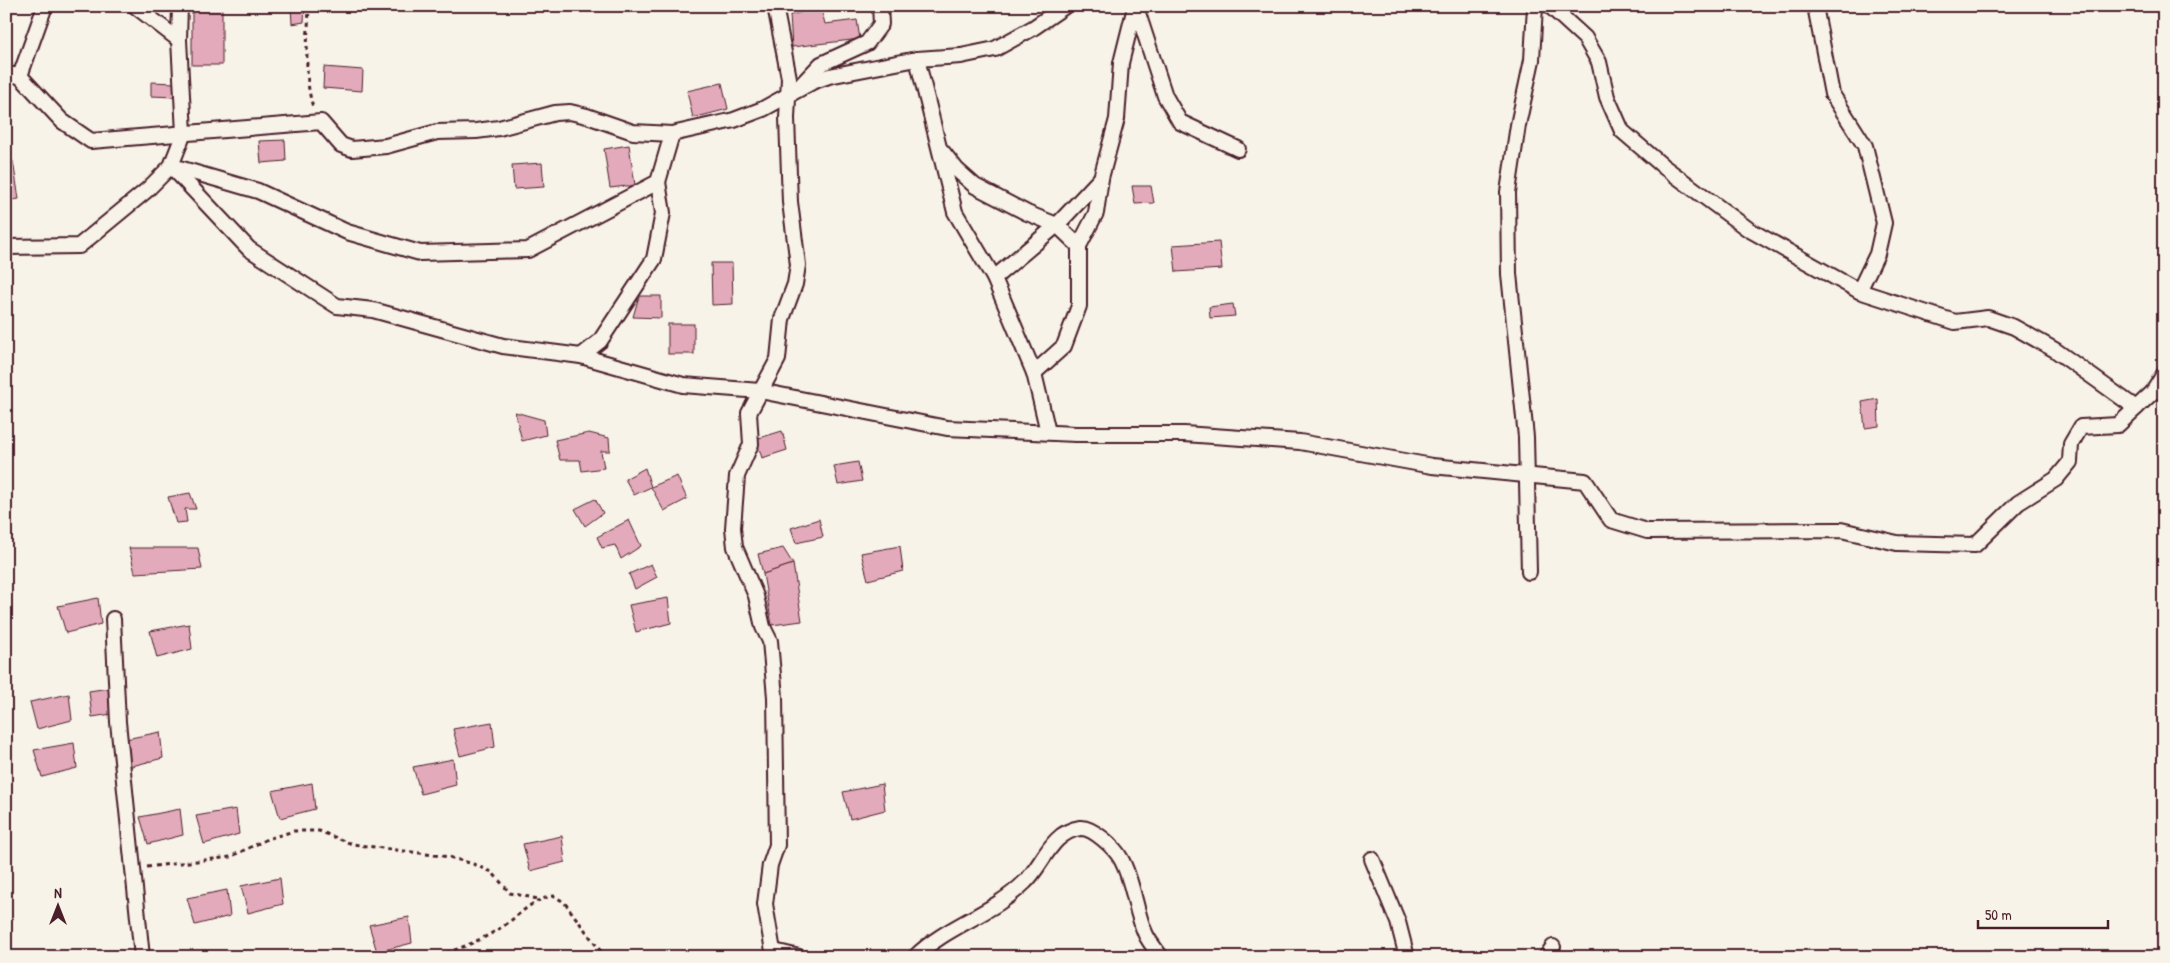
<svg xmlns="http://www.w3.org/2000/svg" width="2170" height="963" font-family="'Patrick Hand',sans-serif">
	<rect width="100%" height="100%" fill="#f7f3e8"/>
	<filter id="ink" filterUnits="userSpaceOnUse"><feTurbulence type="fractalNoise" baseFrequency=".02" numOctaves="2"/><feDisplacementMap in="SourceGraphic" scale="10" xChannelSelector="R" yChannelSelector="G"/><feConvolveMatrix kernelMatrix="1 2 1 2 8 2 1 2 1" color-interpolation-filters="sRGB"/></filter>
	<g filter="url(#ink)">
		<g fill="#e3aabb" stroke="#4a1f2b">
			<polygon points="291,6 305,6 304,22 292,24"/>
			<rect x="323" y="6" width="19" height="2"/>
			<rect x="192" y="8" width="30" height="57"/>
			<polygon points="821,8 825,24 857,20 860,39 792,47 790,15"/>
			<polygon points="324,67 363,70 362,91 323,88"/>
			<polygon points="151,82 175,83 175,97 151,96"/>
			<polygon points="722,83 728,109 693,118 687,91"/>
			<polygon points="285,140 286,161 261,163 259,141"/>
			<polygon points="629,145 635,185 610,188 604,149"/>
			<polygon points="13,161 19,199 6,201 6,162"/>
			<polygon points="542,163 544,187 514,189 512,165"/>
			<polygon points="1132,186 1151,186 1154,203 1135,204"/>
			<polygon points="1219,242 1222,269 1176,272 1173,245"/>
			<polygon points="711,263 732,263 733,304 712,305"/>
			<polygon points="639,296 661,296 661,318 633,317"/>
			<polygon points="1233,304 1235,316 1210,318 1209,307"/>
			<rect x="668" y="324" width="26" height="30"/>
			<polygon points="1878,399 1879,426 1865,428 1862,402"/>
			<polygon points="515,412 544,420 546,435 522,441"/>
			<polygon points="782,431 787,450 762,458 756,439"/>
			<polygon points="589,433 609,438 610,451 601,451 604,468 582,471 580,460 560,460 555,440"/>
			<polygon points="858,462 862,481 838,485 834,466"/>
			<polygon points="645,468 651,487 634,495 625,479"/>
			<polygon points="677,476 687,499 664,511 651,487"/>
			<polygon points="190,493 196,509 185,509 187,522 176,523 168,497"/>
			<polygon points="595,499 603,513 585,526 575,509"/>
			<polygon points="819,519 823,537 796,543 791,528"/>
			<polygon points="629,520 641,546 621,559 615,545 602,548 597,537"/>
			<polygon points="900,546 903,571 868,580 861,553"/>
			<polygon points="129,548 198,548 202,569 135,573"/>
			<polygon points="783,548 793,564 763,574 758,554"/>
			<polygon points="651,564 657,577 635,589 629,574"/>
			<polygon points="793,564 802,621 772,625 763,574"/>
			<polygon points="98,598 101,624 66,633 58,606"/>
			<polygon points="668,598 671,623 636,632 629,605"/>
			<polygon points="189,624 192,649 157,658 150,631"/>
			<polygon points="109,688 112,714 92,717 89,691"/>
			<polygon points="69,694 72,720 37,729 30,702"/>
			<polygon points="492,722 495,747 460,756 453,729"/>
			<polygon points="160,732 163,758 128,767 121,740"/>
			<polygon points="74,743 77,768 42,777 34,750"/>
			<polygon points="453,759 456,785 421,794 413,767"/>
			<polygon points="312,783 315,809 280,818 272,791"/>
			<polygon points="882,784 885,810 850,819 843,792"/>
			<polygon points="180,809 183,835 148,844 140,817"/>
			<polygon points="236,809 239,834 204,844 196,816"/>
			<polygon points="562,836 565,862 530,871 523,844"/>
			<polygon points="280,878 283,904 248,913 241,886"/>
			<polygon points="227,890 230,916 195,925 187,898"/>
			<polygon points="409,917 412,943 377,952 369,925"/>
		</g>
		<g fill="none" stroke-linecap="round" stroke-linejoin="round">
			<g stroke="#4a1f2b" stroke-width="18">
				<g id="street">
					<polyline points="135,6 179,40"/>
					<polyline points="1550,6 1585,38 1599,62 1607,97 1622,131 1664,167 1748,229 1859,291 1955,322 1988,318 2014,327 2055,350 2136,408"/>
					<polyline points="1815,6 1832,94 1865,146 1884,223 1877,254 1859,291"/>
					<polyline points="1136,7 1165,96 1180,122 1238,149"/>
					<polyline points="917,59 955,212 994,278 1034,373 1048,432"/>
					<polyline points="6,74 20,76 62,121 91,141 321,122 341,145 352,149 386,146 437,132 476,131 499,128 555,113 570,112 587,116 633,132 672,134 734,120 763,109 812,82 829,76 917,59 961,56 995,49 1033,28 1065,6"/>
					<polyline points="20,76 45,6"/>
					<polyline points="801,85 821,64 867,43 881,24 880,6"/>
					<polyline points="942,151 957,170 975,186 1027,213 1057,225 1079,246"/>
					<polyline points="171,166 249,249 337,306 373,310 503,346 581,356 683,385 760,391 947,428 1076,434 1184,434 1300,442 1432,466 1585,481 1611,520 1647,531 1841,530 1897,543 1975,545 2018,503 2056,479 2070,462 2071,444 2081,427 2118,425 2153,392 2164,374"/>
					<polyline points="172,166 258,191 347,232 420,253 528,250 658,182 672,134"/>
					<polyline points="6,247 79,246 147,190 171,166 184,133 179,40 180,6"/>
					<polyline points="994,278 1057,225 1101,178"/>
					<polyline points="581,356 600,341 654,259 663,213 658,182"/>
					<polyline points="1034,373 1064,346 1079,306 1079,246 1096,213 1101,178 1117,119 1121,63 1135,7"/>
					<polyline points="1529,572 1526,437 1509,274 1508,192 1518,125 1532,60 1535,6"/>
					<polyline points="113,619 118,722 142,957"/>
					<polyline points="1372,859 1398,922 1407,957"/>
					<polyline points="774,951 799,957"/>
					<polyline points="774,957 765,904 770,865 777,845 775,697 770,641 763,627 756,596 735,547 733,528 737,476 751,444 749,413 778,359 782,319 795,284 798,265 790,202 787,118 789,78 775,6"/>
					<path d="M915 957C946 926 993 914 1025 882 1043 865 1051 832 1080 828 1093 827 1115 848 1121 859 1134 882 1135 912 1146 935 1150 943 1156 950 1161 957"/>
					<polyline points="1546,957 1553,947"/>
				</g>
			</g>
			<g stroke="#4a1f2b" stroke-width="3" stroke-dasharray="4 4" stroke-linecap="butt">
				<path d="M309 6C308 39 303 75 313 107"/>
				<polyline points="147,867 230,857 267,839 294,831 319,831 352,844 449,857 473,864 492,872 510,893 538,899"/>
				<path d="M431 957C456 951 483 940 505 925 523 912 531 900 554 896L564 902 605 957"/>
			</g>
			<use href="#street" stroke="#f7f3e8" stroke-width="14"/>
		</g>
	</g>
	<rect width="2170" height="963" fill="none" stroke="#f7f3e8" stroke-width="25"/>
	<rect x="12" y="12" width="2145" height="938" fill="none" stroke="#4a1f2b" stroke-width="2" filter="url(#ink)"/>
	<g transform="translate(58 906)" stroke="#f7f3e8" stroke-width="4" paint-order="stroke">
	<path d="M0-4L9 19L0 12L-9 19Z" fill="#4a1f2b"/>
	<text y="-8" font-size="14" font-weight="bold" text-anchor="middle" fill="#4a1f2b">N</text>
	</g>
	<path d="M1978 920v8h130v-8" fill="none" stroke="#4a1f2b" stroke-width="2.5"/>
	<text x="1985" y="920" font-size="15" fill="#4a1f2b" stroke="#f7f3e8" stroke-width="4" paint-order="stroke">50 m</text>
</svg>
